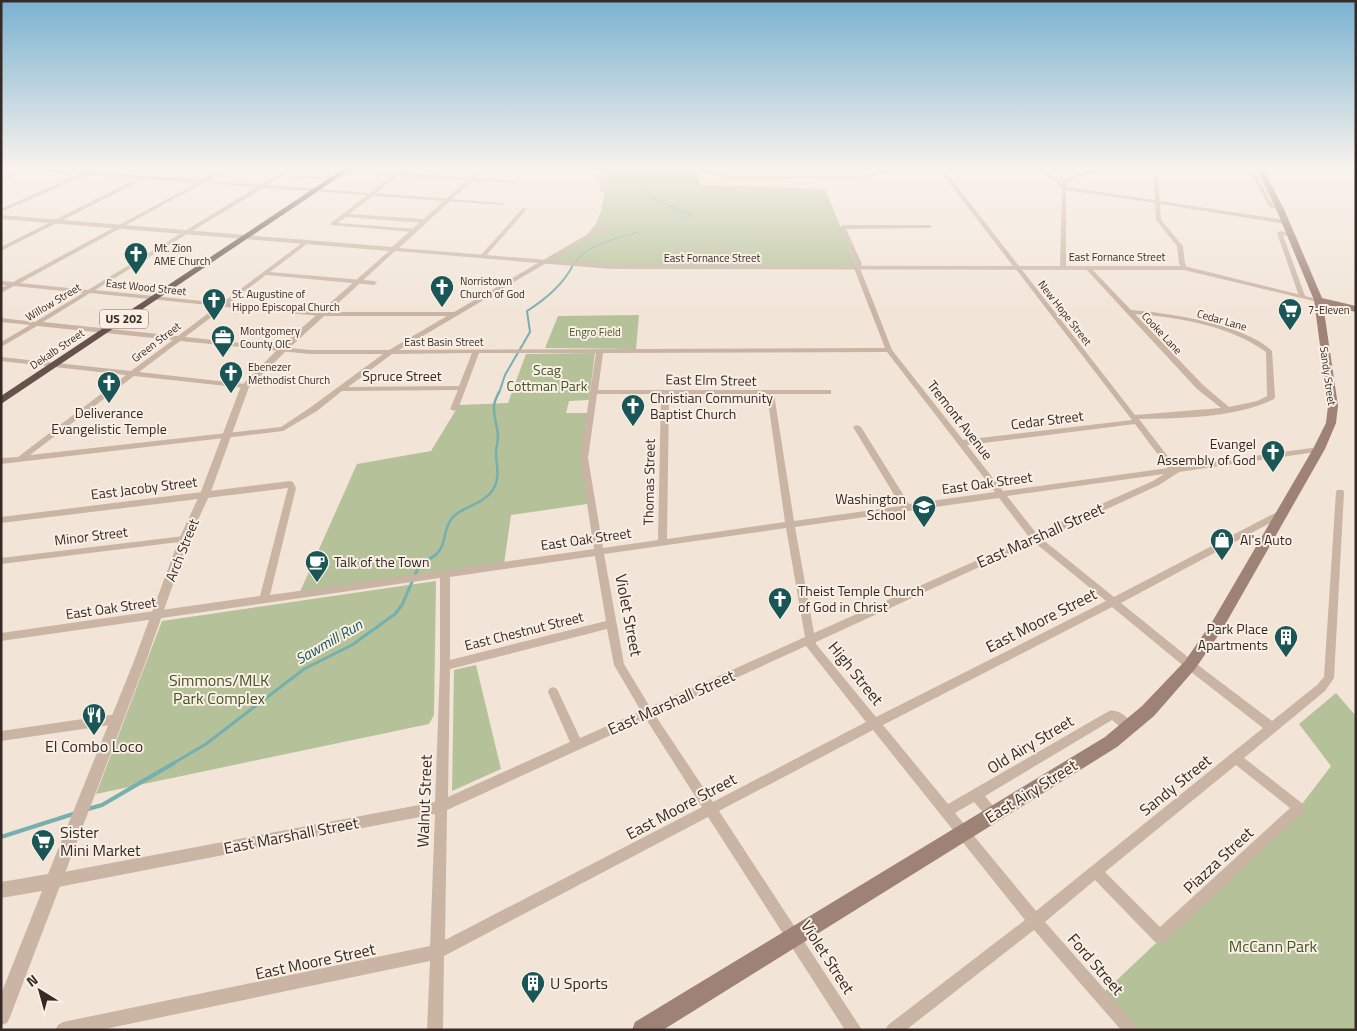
<svg xmlns="http://www.w3.org/2000/svg" width="1357" height="1031" font-family="'Titillium Web',sans-serif">
	<rect width="100%" height="100%" fill="#f2e5d8"/>
	<g fill="#b5c198">
		<path d="M584 167H700L701 169H718L719 174 700 173 699 185 825 189 857 267 643 268 546 262C577 243 595 241 603 202 605 191 606 185 602 175Z"/>
		<polygon points="639,315 636,349 545,348 558,316"/>
		<polygon points="595,353 589,400 569,401 566,413 588,413 587,504 511,515 504,564 299,594 357,464 431,451 459,405 508,403 526,354"/>
		<polygon points="436,581 434,715 429,724 96,794 162,621"/>
		<polygon points="476,665 501,769 452,791 454,670"/>
		<polygon points="1336,693 1356,716 1356,1030 1131,1030 1101,995 1299,808 1331,766 1299,724"/>
	</g>
	<g fill="none" stroke-linecap="round" stroke-linejoin="round">
		<g stroke="#76afaf" stroke-width="1">
			<path d="M628 167C637 174 636 182 643 190 655 203 676 207 692 215L682 219"/>
			<path d="M573 266C584 244 617 239 639 232"/>
		</g>
		<path stroke="#76afaf" stroke-width="2" d="M499 393 505 375 530 332 527 311C546 299 563 285 573 265"/>
		<path stroke="#76afaf" stroke-width="2.5" d="M435 555C446 548 443 532 450 521 458 507 482 506 493 490 501 476 496 466 496 452 496 447 498 442 498 437 498 427 493 416 494 406 494 402 497 396 499 392"/>
		<polyline stroke="#76afaf" stroke-width="3" points="172,764 206,744 304,669 352,645 395,614 402,605 419,566 437,554"/>
		<g stroke="#76afaf" stroke-width="4">
			<polyline points="88,809 102,805 174,763"/>
			<polyline points="1,837 73,814"/>
		</g>
		<g fill="#cab4a4" fill-rule="evenodd">
			<path d="M1 167 85 172 95 167H101L91 172 202 180 227 167H232L208 181 261 185 291 167H296L267 185 370 193 393 175 345 172 343 170 396 173 404 167H409L402 173 515 181 517 182 515 183 398 176 376 193 502 203 504 204 502 205 373 196 349 214 425 219 428 221 425 223 346 217 338 223 416 229 417 230 414 232 331 225V223L367 195 263 188 95 290 222 303 306 240 308 241V243L270 272 374 281 377 283 374 285 266 275 229 303 321 312H454L588 234 593 227 603 225 609 230 592 236 399 350 885 348 854 268 856 264 840 227 843 225H931V227L929 228 846 229 862 264 860 268 892 350 963 440 1132 420 1015 268V266H1019L1135 415 1221 408 1197 389 1085 268V266H1089L1131 310C1170 313 1244 324 1272 351L1275 397 1274 399C1235 418 1182 418 1139 419L1176 467 1319 447 1323 449 1322 451 1179 472 1159 485 1042 539 1114 597 1277 512H1283L1284 514 1283 516 1121 603 1194 662 1272 721 1317 685 1324 677 1336 492 1337 490H1343L1344 492 1334 678 1325 691 1244 758 1303 804 1305 808 1303 812 1165 942 1160 944 1155 942 1095 880 1045 922 1136 1025 1139 1030H1121L1034 930 906 1030H885L888 1025 1025 920 873 730 719 811 862 1030H845L708 817 444 956 443 1030H427L430 961 100 1030H55L58 1025 63 1022 430 946 435 814 53 888 48 886 46 881 48 876 53 874 435 802 440 666V578L1 641V633L260 596 288 488 1 523V517L290 481 293 482 296 488 270 595 594 549 580 458 596 353H479L458 409 454 411 450 409 458 390 342 391 317 411 283 431 1 464V458L18 457 126 375 1 361V357L131 371 173 340 37 326 1 347V342L30 325 1 322V318L35 322 83 293 14 286 1 293V288L7 285H1V281L13 282 197 183 144 179 1 251V247L138 178 86 175 1 212V209L79 174 26 170 1 181V178L21 170 1 168ZM203 183 257 187 88 290 20 283ZM597 229H603L595 232ZM90 293 218 306 178 336 43 322ZM225 307 321 316H447L389 350H310L185 337ZM1135 314C1179 317 1230 326 1266 352L1267 396 1257 401 1229 407 1203 385ZM180 341 310 354H383L311 407 281 427 30 455 134 376 245 388 249 386 245 384 139 372ZM887 352 995 492 909 504 861 427 857 425 853 427 901 506 794 521 774 394H831V390H598L603 353ZM472 353 459 386 348 387 392 354ZM597 394H661L658 540 603 548 588 458ZM669 394H767L785 522 667 539ZM1135 424 1168 468 1003 491 967 445ZM1164 474 1153 481 1036 533 1007 496ZM999 498 1029 537 814 633 795 527ZM786 528 805 637 650 707 624 664 604 554ZM1034 542 1106 601 876 717 816 644V642ZM595 556 606 621 450 660V577ZM1112 607 1186 668 1263 728 1036 911 955 813 974 802 989 819 993 821 997 819 999 815 997 811 985 796 1112 720 1125 731 1129 732 1133 731 1135 727C1130 719 1118 708 1109 711L948 804 883 725ZM607 629 614 665 641 711 580 738 557 689 553 687 549 689 548 692 570 742 448 797 450 669ZM806 646 866 722 713 802 655 715ZM646 719 702 807 445 940 447 810ZM1236 765 1290 808 1160 927 1105 872Z"/>
			<path d="M571 167H577L601 176 605 184 604 192 600 191C602 173 583 174 571 167Z"/>
			<polygon points="716,167 720,167 721,173 738,177 864,176 879,172 875,167 879,167 883,171 896,168 941,168 943,169 941,170 896,170 864,178 738,179 717,175"/>
			<path d="M1037 167H1042L1062 184V181C1098 163 1134 167 1173 167L1161 170 1157 174 1160 201 1286 220 1289 222 1286 224 1160 204 1161 220 1183 246 1185 264 1187 268 1184 270 1182 269 1179 264 1177 246 1156 220 1155 203 1066 190V267L1063 269 1060 267 1062 188ZM1111 169 1156 170 1153 174 1155 200 1066 187V183C1081 175 1095 171 1111 169Z"/>
			<polygon points="1234,167 1257,167 1257,169 1253,169 1273,205 1282,208 1282,210 1269,207 1249,169"/>
			<polygon points="290,176 335,177 337,178 335,179 288,178"/>
			<polygon points="523,208 527,209 484,258 480,258 480,256"/>
			<polygon points="1280,231 1293,234 1290,236 1283,235 1305,296 1304,297 1299,296 1277,233"/>
			<polygon points="184,536 189,539 187,541 1,564 1,558"/>
			<polygon points="117,714 121,715 123,719 121,723 117,724 1,741 1,731"/>
		</g>
		<polygon fill="#cab4a4" fill-rule="evenodd" points="482,167 487,167 399,248 611,265 1013,266 937,167 942,167 1019,266 1184,266 1321,300 1318,302 1184,270 611,269 395,251 286,351 249,387 210,494 189,539 146,661 10,1017 7,1023 1,1025 1,994 42,891 1,898 1,882 48,874 134,661 179,539 200,494 241,386 280,347 389,251 1,219 1,215 392,247"/>
		<polygon fill="#9d8275" fill-rule="evenodd" points="1256,167 1262,167 1284,209 1322,298 1356,306 1356,312 1323,304 1338,406 1336,423 1325,449 1222,630 1195,669 1154,716 1117,747 663,1030 632,1030 635,1022 1105,737 1142,706 1185,661 1212,622 1313,449 1326,423 1328,406 1314,300 1276,209"/>
		<polygon fill="#66524a" fill-rule="evenodd" points="346,167 354,167 1,404 1,396"/>
	</g>
	<linearGradient id="sky" x2="0" y2="1"><stop stop-color="#7ab2d1"/><stop offset="0.54" stop-color="#f9f3ed"/><stop offset="1" stop-color="#f9f3ed" stop-opacity="0"/></linearGradient>
	<rect width="1357" height="311" fill="url(#sky)"/>
	<defs>
		<g id="church-pin" transform="scale(1.25)"><path d="M0 17L-7.5 6A9.5 9.5 0 1 1 7.5 6Z" fill="#1b5657" stroke="#f9efe4"/><path d="M-1.2-6h2.4v3.5h3.3v2.4h-3.3V6h-2.4V-.1h-3.3v-2.4h3.3Z" fill="#fff"/></g>
		<g id="supermarket-pin" transform="scale(1.25)"><path d="M0 17L-7.5 6A9.5 9.5 0 1 1 7.5 6Z" fill="#1b5657" stroke="#f9efe4"/><path d="M-6-5.5h2.5l.6 2H6L4.5 2H-2.5L-4.4-4H-6ZM-1.5 3.2a1.3 1.3 0 1 0 .1 0ZM3 3.2a1.3 1.3 0 1 0 .1 0Z" fill="#fff"/></g>
		<g id="office-pin" transform="scale(1.25)"><path d="M0 17L-7.5 6A9.5 9.5 0 1 1 7.5 6Z" fill="#1b5657" stroke="#f9efe4"/><path d="M-6-3h4V-5.5h4V-3h4V5H-6ZM-1-4.5V-3h2v-1.5ZM-6 0V1H6V0Z" fill="#fff"/></g>
		<g id="school-pin" transform="scale(1.25)"><path d="M0 17L-7.5 6A9.5 9.5 0 1 1 7.5 6Z" fill="#1b5657" stroke="#f9efe4"/><path d="M0-5L7-2L0 1L-7-2ZM-4 1L0 2.5L4 1V4Q0 6-4 4Z" fill="#fff"/></g>
		<g id="shop-pin" transform="scale(1.25)"><path d="M0 17L-7.5 6A9.5 9.5 0 1 1 7.5 6Z" fill="#1b5657" stroke="#f9efe4"/><path d="M-5-2.5h2.3a2.7 3.5 0 0 1 5.4 0H5L5.5 6h-11ZM-1.5-2.5h3a1.5 2.3 0 0 0-3 0Z" fill="#fff"/></g>
		<g id="cafe-pin" transform="scale(1.25)"><path d="M0 17L-7.5 6A9.5 9.5 0 1 1 7.5 6Z" fill="#1b5657" stroke="#f9efe4"/><path d="M-5.5-4.5H6V0H3Q3 3.5 0 3.5H-2.5Q-5.5 3.5-5.5 0ZM3-3.2v2h1.7v-2ZM-6 4.5H4V6H-6Z" fill="#fff"/></g>
		<g id="building-pin" transform="scale(1.25)"><path d="M0 17L-7.5 6A9.5 9.5 0 1 1 7.5 6Z" fill="#1b5657" stroke="#f9efe4"/><path d="M-4-6H4V6H1V3H-1V6H-4ZM-2.5-4.3h1.7v1.8h-1.7ZM.8-4.3h1.7v1.8H.8ZM-2.5-1h1.7V.8h-1.7ZM.8-1h1.7V.8H.8Z" fill="#fff"/></g>
		<g id="restaurant-pin" transform="scale(1.25)"><path d="M0 17L-7.5 6A9.5 9.5 0 1 1 7.5 6Z" fill="#1b5657" stroke="#f9efe4"/><path d="M-5-6h1v4h1v-4h1v4h1v-4h1v5L-1.5 .5V6h-2V.5L-5-1ZM5-6V6H3V1.5H1.5Q1.5-4 5-6Z" fill="#fff"/></g>
	</defs>
	<g fill-rule="evenodd">
		<use href="#church-pin" x="136" y="254"/>
		<use href="#church-pin" x="442" y="287"/>
		<use href="#church-pin" x="214" y="300"/>
		<use href="#supermarket-pin" x="1290" y="310"/>
		<use href="#office-pin" x="223" y="337"/>
		<use href="#church-pin" x="231" y="373"/>
		<use href="#church-pin" x="109" y="383"/>
		<use href="#church-pin" x="633" y="406"/>
		<use href="#church-pin" x="1273" y="452"/>
		<use href="#school-pin" x="924" y="507"/>
		<use href="#shop-pin" x="1222" y="540"/>
		<use href="#cafe-pin" x="317" y="562"/>
		<use href="#church-pin" x="780" y="599"/>
		<use href="#building-pin" x="1286" y="637"/>
		<use href="#restaurant-pin" x="94" y="715"/>
		<use href="#supermarket-pin" x="43" y="841"/>
		<use href="#building-pin" x="533" y="983"/>
	</g>
	<g text-anchor="middle" stroke-width="4" stroke-linejoin="round" paint-order="stroke">
		<g font-size="11" fill="#352a26" stroke="#f9efe4" text-anchor="start">
			<text x="154" y="252">Mt. Zion<tspan x="154" dy="13">AME Church</tspan></text>
			<text x="460" y="285">Norristown<tspan x="460" dy="13">Church of God</tspan></text>
			<text x="232" y="298">St. Augustine of<tspan x="232" dy="13">Hippo Episcopal Church</tspan></text>
			<text x="1308" y="314">7-Eleven</text>
			<text x="240" y="335">Montgomery<tspan x="240" dy="13">County OIC</tspan></text>
			<text x="248" y="371">Ebenezer<tspan x="248" dy="13">Methodist Church</tspan></text>
		</g>
		<g font-size="11" fill="#352a26" stroke="#f9efe4">
			<text x="1117" y="261">East Fornance Street</text>
			<text x="712" y="262">East Fornance Street</text>
			<text transform="translate(146 287) rotate(6)" y="4">East Wood Street</text>
			<text transform="translate(53 302) rotate(-31)" y="4">Willow Street</text>
			<text transform="translate(1065 313) rotate(52)" y="4">New Hope Street</text>
			<text transform="translate(1222 320) rotate(16)" y="4">Cedar Lane</text>
			<text transform="translate(1162 333) rotate(47)" y="4">Cooke Lane</text>
			<text transform="translate(156 342) rotate(-37)" y="4">Green Street</text>
			<text x="444" y="346">East Basin Street</text>
			<text transform="translate(57 349) rotate(-34)" y="4">Dekalb Street</text>
			<text transform="translate(1328 376) rotate(82)" y="4">Sandy Street</text>
		</g>
		<g font-size="11" fill="#465429" stroke="#f9efe4">
			<text x="595" y="336">Engro Field</text>
		</g>
		<rect fill="#f9efe4" stroke="#70655f" stroke-width="1" x="100" y="309.5" width="48" height="19" rx="4"/>
		<g font-size="12" font-weight="bold" fill="#352a26">
			<text x="124" y="323">US 202</text>
		</g>
		<g font-size="14" fill="#465429" stroke="#f9efe4">
			<text x="547" y="375">Scag<tspan x="547" dy="16">Cottman Park</tspan></text>
		</g>
		<g font-size="14" fill="#352a26" stroke="#f9efe4">
			<text x="402" y="381">Spruce Street</text>
			<text transform="translate(711 380) rotate(1)" y="5">East Elm Street</text>
			<text transform="translate(960 420) rotate(52)" y="5">Tremont Avenue</text>
			<text transform="translate(1047 420) rotate(-7)" y="5">Cedar Street</text>
			<text transform="translate(649 482) rotate(-89)" y="5">Thomas Street</text>
			<text transform="translate(987 483) rotate(-8)" y="5">East Oak Street</text>
			<text transform="translate(144 488) rotate(-7)" y="5">East Jacoby Street</text>
			<text transform="translate(91 536) rotate(-7)" y="5">Minor Street</text>
			<text transform="translate(586 539) rotate(-8)" y="5">East Oak Street</text>
			<text transform="translate(182 550) rotate(-68)" y="5">Arch Street</text>
			<text transform="translate(111 608) rotate(-8)" y="5">East Oak Street</text>
			<text transform="translate(524 631) rotate(-14)" y="5">East Chestnut Street</text>
		</g>
		<g font-size="14" fill="#352a26" stroke="#f9efe4" text-anchor="start">
			<text x="650" y="403">Christian Community<tspan x="650" dy="16">Baptist Church</tspan></text>
			<text x="109" y="418" text-anchor="middle">Deliverance<tspan x="109" dy="16">Evangelistic Temple</tspan></text>
			<text x="1256" y="449" text-anchor="end">Evangel<tspan x="1256" dy="16">Assembly of God</tspan></text>
			<text x="906" y="504" text-anchor="end">Washington<tspan x="906" dy="16">School</tspan></text>
			<text x="1240" y="545">Al's Auto</text>
			<text x="334" y="567">Talk of the Town</text>
			<text x="798" y="596">Theist Temple Church<tspan x="798" dy="16">of God in Christ</tspan></text>
			<text x="1268" y="634" text-anchor="end">Park Place<tspan x="1268" dy="16">Apartments</tspan></text>
		</g>
		<g font-size="15" font-style="italic" fill="#1b5657" stroke="#f9efe4">
			<text transform="translate(329 642) rotate(-30)" y="5">Sawmill Run</text>
		</g>
		<g font-size="16" fill="#352a26" stroke="#f9efe4">
			<text transform="translate(1040 535) rotate(-24)" y="6">East Marshall Street</text>
			<text transform="translate(629 615) rotate(79)" y="6">Violet Street</text>
			<text transform="translate(1041 620) rotate(-27)" y="6">East Moore Street</text>
			<text transform="translate(856 673) rotate(51)" y="6">High Street</text>
			<text transform="translate(671 702) rotate(-24)" y="6">East Marshall Street</text>
			<text transform="translate(1030 744) rotate(-31)" y="6">Old Airy Street</text>
			<text transform="translate(1175 785) rotate(-39)" y="6">Sandy Street</text>
			<text transform="translate(1031 791) rotate(-32)" y="6">East Airy Street</text>
			<text transform="translate(424 801) rotate(-88)" y="6">Walnut Street</text>
			<text transform="translate(681 806) rotate(-28)" y="6">East Moore Street</text>
			<text transform="translate(291 835) rotate(-11)" y="6">East Marshall Street</text>
			<text transform="translate(1218 860) rotate(-43)" y="6">Piazza Street</text>
			<text transform="translate(828 957) rotate(57)" y="6">Violet Street</text>
			<text transform="translate(315 961) rotate(-12)" y="6">East Moore Street</text>
			<text transform="translate(1096 964) rotate(49)" y="6">Ford Street</text>
		</g>
		<g font-size="16" fill="#465429" stroke="#f9efe4">
			<text x="219" y="686">Simmons/MLK<tspan x="219" dy="18">Park Complex</tspan></text>
			<text x="1273" y="952">McCann Park</text>
		</g>
		<g font-size="16" fill="#352a26" stroke="#f9efe4" text-anchor="start">
			<text x="94" y="752" text-anchor="middle">El Combo Loco</text>
			<text x="60" y="838">Sister<tspan x="60" dy="18">Mini Market</tspan></text>
			<text x="550" y="989">U Sports</text>
		</g>
	</g>
	<rect width="1357" height="1031" fill="none" stroke="#352a26" stroke-width="5"/>
	<g transform="translate(40 991) rotate(323)" stroke="#f9efe4" stroke-width="4" paint-order="stroke">
	<path d="M0-4L9 19L0 12L-9 19Z" fill="#352a26"/>
	<text y="-8" font-size="14" font-weight="bold" text-anchor="middle" fill="#352a26">N</text>
	</g>
</svg>
